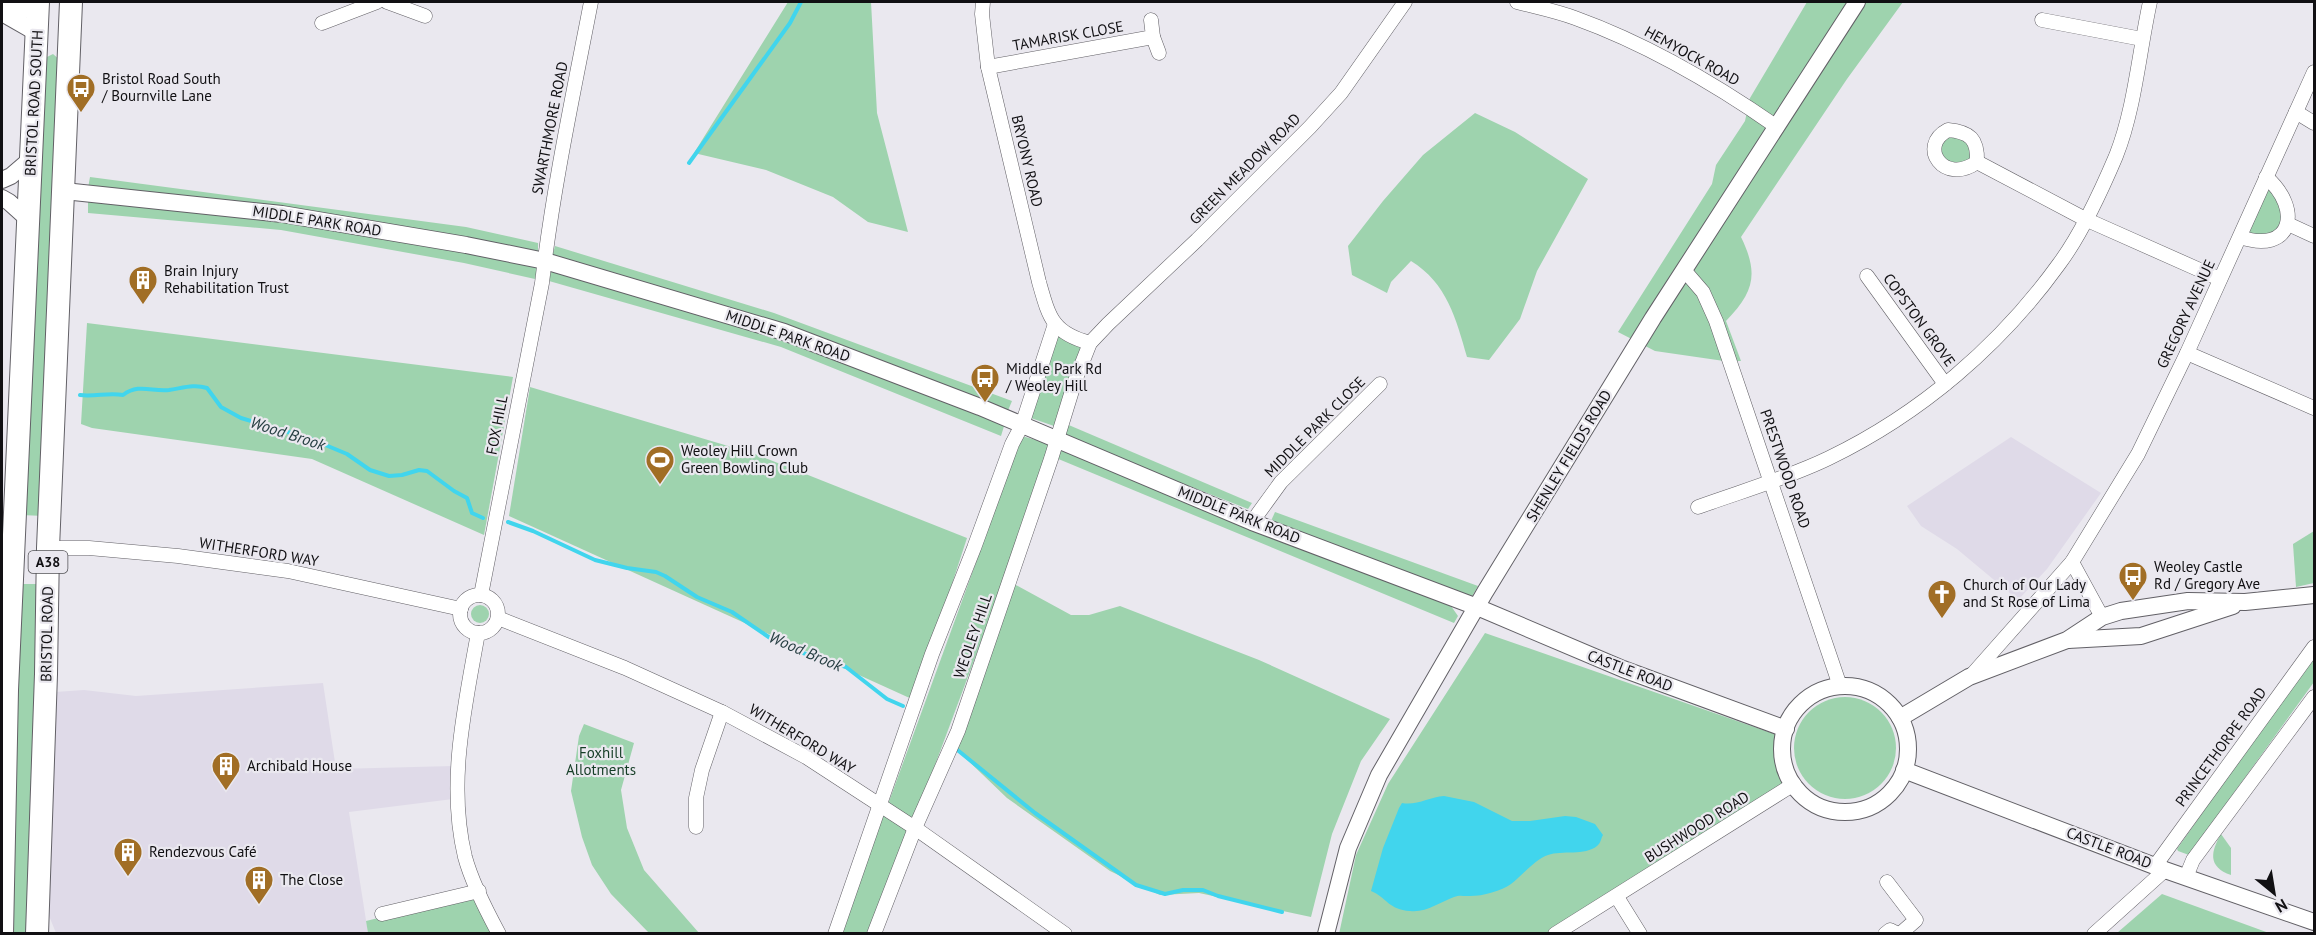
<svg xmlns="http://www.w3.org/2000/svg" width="2316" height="935" font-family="'PT Sans',sans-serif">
	<rect width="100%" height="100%" fill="#eae8ef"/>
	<g fill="#dfdae8">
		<polygon points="2011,437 2101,493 2047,569 2018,600 1957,549 1921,526 1907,506"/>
		<polygon points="323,683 336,769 453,766 453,799 349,812 368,933 56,933 45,906 55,692 84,690 136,696"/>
	</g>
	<g fill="#9ed3ae">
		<polygon points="788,2 871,2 877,113 908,232 868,222 833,197 766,170 694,153"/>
		<path d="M1807 2H1903L1847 79 1741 237C1759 274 1754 292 1726 321L1741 361H1724L1655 351 1618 332 1712 184 1716 165 1745 121 1750 98Z"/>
		<polygon points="53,54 61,61 45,516 20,515 45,58"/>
		<path d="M1475 113 1515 132 1588 179 1537 271 1520 319 1489 360 1467 357C1456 319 1447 283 1411 261L1391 282 1387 293 1352 275 1348 246 1383 201 1423 155Z"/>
		<polygon points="1942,135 1969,140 1973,159 1965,164 1944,161 1938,152"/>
		<polygon points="90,177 466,227 538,243 538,258 88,188"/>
		<polygon points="2267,182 2286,209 2277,234 2245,235"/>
		<polygon points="88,197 290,221 538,263 535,279 464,263 281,230 88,213"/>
		<polygon points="555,246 774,313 1012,401 1007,413 551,260"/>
		<polygon points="551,271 778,335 1005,423 1001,436 781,347 549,281"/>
		<polygon points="87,323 513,377 484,535 312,459 92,428 81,424"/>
		<polygon points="1056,335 1084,348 1054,426 1028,417"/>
		<polygon points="530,387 755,454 967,538 914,700 509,516"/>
		<polygon points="1064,423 1252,503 1248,509 1061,436"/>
		<polygon points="1022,436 1050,444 1007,572 913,824 887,807"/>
		<polygon points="1058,446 1258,531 1451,606 1458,616 1454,623 1056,458"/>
		<polygon points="1275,512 1478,586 1471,598 1271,521"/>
		<polygon points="2314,531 2314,583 2296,587 2293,544"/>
		<polygon points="18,584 39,584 31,933 8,934"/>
		<polygon points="1014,584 1071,615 1089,615 1120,606 1259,660 1390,719 1361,761 1332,834 1311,917 1199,893 1160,895 1110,871 1007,798 957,750"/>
		<circle cx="480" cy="614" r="9"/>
		<polygon points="1485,633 1786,738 1785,748 1787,778 1782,784 1549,933 1339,934 1356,855 1388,784"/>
		<polygon points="2314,654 2314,682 2189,855 2178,851 2177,849"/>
		<circle cx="1845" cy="748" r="51"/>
		<polygon points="584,724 634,743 621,790 627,828 644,870 699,933 649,933 611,894 592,865 582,837 571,791 579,736"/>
		<polygon points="881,813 911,831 873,933 839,934"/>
		<path d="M2221 834 2231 848V875C2207 867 2211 851 2221 834Z"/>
		<polygon points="2162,894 2269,933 2117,933"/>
		<polygon points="472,895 492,933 368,933 366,921"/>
	</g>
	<path fill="#41d5ed" d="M1444 796 1474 802 1512 821H1530L1565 816 1576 817 1595 824 1603 835C1601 838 1601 843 1597 846 1585 856 1562 850 1548 855 1534 860 1523 875 1511 884 1501 891 1480 897 1467 896 1462 896 1459 895 1454 897 1440 902 1426 913 1410 911 1389 910 1386 897 1371 891L1383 848 1399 808 1402 803C1416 806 1430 797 1444 796Z"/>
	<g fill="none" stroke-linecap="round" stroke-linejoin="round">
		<g stroke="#41d5ed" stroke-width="4">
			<polyline points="689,163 790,23 801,2"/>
			<path d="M80 395C95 397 109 392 123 395 139 383 152 392 169 390 183 388 194 384 207 388L221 407 241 418 311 439 347 454 370 470 389 476 402 475 419 470 427 471 454 491 467 498 472 513 483 518"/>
			<polyline points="508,522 533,531 595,560 627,568 656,572 665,576 697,597 732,612 776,642 797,651 846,667 887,699 903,706"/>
			<polyline points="955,748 1035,813 1136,885 1165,894 1183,890 1203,890 1218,896 1282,912"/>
		</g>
		<g stroke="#626066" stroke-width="15">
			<g id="minor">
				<polyline points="387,2 425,16"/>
				<path d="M983 2 982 14 988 67 1039 282C1049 317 1052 333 1090 343"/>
				<path d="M1517 2C1536 7 1556 11 1575 18 1647 44 1714 83 1777 127"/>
				<polyline points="2042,20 2142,39"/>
				<polyline points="322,23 377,2"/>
				<polyline points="1153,37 1159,53"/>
				<polyline points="988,67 1153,37 1151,20"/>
				<polyline points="2296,112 2314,123"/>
				<path d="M1948 130C1970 132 1978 139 1977 162 1944 186 1917 146 1948 130Z"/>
				<polyline points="1977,162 2085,219 2220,279"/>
				<polyline points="2288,224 2314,236"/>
				<path d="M2240 237C2292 255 2303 209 2266 177"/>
				<polyline points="1684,270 1703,292 1716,321 1840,686"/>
				<polyline points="1867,276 1945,384"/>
				<polyline points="2187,353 2314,408"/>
				<path d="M1698 507C1742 491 1788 478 1829 458 1920 414 2000 346 2059 264 2080 236 2102 189 2116 156 2135 108 2139 52 2150 2"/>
				<polyline points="1252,522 1281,482 1380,384"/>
				<polyline points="48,548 89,548 178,556 288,571 461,609"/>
				<polyline points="2072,562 2102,617"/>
				<path d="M481 595 542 283C553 188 573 95 591 2"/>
				<circle cx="479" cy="614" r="19"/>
				<polyline points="498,618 625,668 722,712 806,757 915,828 1065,934"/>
				<path d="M478 633C465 706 447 783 465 857 472 883 486 910 499 934"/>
				<polyline points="1971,676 2072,562 2138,454 2187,353 2314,72"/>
				<polyline points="696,827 696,798 702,770 722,712"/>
				<polyline points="2155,866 2314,647"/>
				<polyline points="2186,877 2193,860 2314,697"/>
				<polyline points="1887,882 1916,920 1900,934"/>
				<polyline points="1617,897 1640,934"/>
				<polyline points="382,914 479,891"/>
				<polyline points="835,934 932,654 974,548 1012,444 1022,425 1055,324"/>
				<polyline points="874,934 915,828 958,731 1051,459 1075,381 1090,343 1108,324 1197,240 1310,127 1341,93 1405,2"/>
				<polyline points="1555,934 1794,784"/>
				<polyline points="1885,934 1890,930 1898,934"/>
				<polyline points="2094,934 2165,870"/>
			</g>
		</g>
		<g stroke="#626066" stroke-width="18">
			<g id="tertiary">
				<polyline points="2,11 18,11 38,8"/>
				<polyline points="2,13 37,33"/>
				<polyline points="2,180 11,176 32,158"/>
				<polyline points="64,191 282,214 466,245 545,261 784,332 980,407 1252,522 1477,607 1623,669 1786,729"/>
				<polyline points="2,198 9,202 29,220"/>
				<polyline points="2068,640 2141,636 2233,606"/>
				<circle cx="1845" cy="749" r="63"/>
				<polyline points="1900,718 1969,677 2067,640 2102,617 2121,611 2188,601 2245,602 2314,595"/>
				<polyline points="1904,770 2165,870 2314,922"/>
				<polyline points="1326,934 1348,848 1379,775 1485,592 1653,318 1857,2"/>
			</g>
		</g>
		<g stroke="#626066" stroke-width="24">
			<g id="trunk">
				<polyline points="2,934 7,690 38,2"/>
				<polyline points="37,934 46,674 48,548 71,2"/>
			</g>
		</g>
		<use href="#minor" stroke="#fff" stroke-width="14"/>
		<use href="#tertiary" stroke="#fff" stroke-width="16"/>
		<use href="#trunk" stroke="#fff" stroke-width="22"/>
	</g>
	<defs>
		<g id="bus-pin" transform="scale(1.5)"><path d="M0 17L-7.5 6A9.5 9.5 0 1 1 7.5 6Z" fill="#a16e25" stroke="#eae8ef"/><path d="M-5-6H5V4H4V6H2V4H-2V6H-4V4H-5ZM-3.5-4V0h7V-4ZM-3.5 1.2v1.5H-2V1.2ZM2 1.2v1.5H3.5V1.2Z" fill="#fff"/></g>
		<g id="building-pin" transform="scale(1.5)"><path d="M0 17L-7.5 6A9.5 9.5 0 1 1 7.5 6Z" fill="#a16e25" stroke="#eae8ef"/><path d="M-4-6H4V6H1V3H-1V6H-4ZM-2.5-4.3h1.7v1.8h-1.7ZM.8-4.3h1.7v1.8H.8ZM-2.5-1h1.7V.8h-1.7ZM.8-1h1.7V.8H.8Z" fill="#fff"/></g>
		<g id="stadium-pin" transform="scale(1.5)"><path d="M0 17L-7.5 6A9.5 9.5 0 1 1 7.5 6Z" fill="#a16e25" stroke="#eae8ef"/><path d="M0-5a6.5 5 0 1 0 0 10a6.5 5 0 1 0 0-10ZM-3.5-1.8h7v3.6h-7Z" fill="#fff"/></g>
		<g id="church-pin" transform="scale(1.5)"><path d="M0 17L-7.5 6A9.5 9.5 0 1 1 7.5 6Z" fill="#a16e25" stroke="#eae8ef"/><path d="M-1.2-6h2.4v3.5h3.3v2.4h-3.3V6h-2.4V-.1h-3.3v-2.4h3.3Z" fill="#fff"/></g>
	</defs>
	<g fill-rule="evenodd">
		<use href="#bus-pin" x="81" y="88"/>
		<use href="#building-pin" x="143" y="280"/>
		<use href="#bus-pin" x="985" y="378"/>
		<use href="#stadium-pin" x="660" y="460"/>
		<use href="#bus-pin" x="2133" y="576"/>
		<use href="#church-pin" x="1942" y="594"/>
		<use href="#building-pin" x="226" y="766"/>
		<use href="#building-pin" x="128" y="852"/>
		<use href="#building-pin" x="259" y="880"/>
	</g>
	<g text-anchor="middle" stroke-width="4.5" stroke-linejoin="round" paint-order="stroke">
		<rect fill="#eae8ef" stroke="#525155" stroke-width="1.5" x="28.5" y="551" width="39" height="22" rx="4.5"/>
		<g font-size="14" font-weight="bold" fill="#111013">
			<text x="48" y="567">A38</text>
		</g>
		<g font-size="15" fill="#111013" stroke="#eae8ef">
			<text transform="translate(1068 36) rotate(-10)" y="5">TAMARISK CLOSE</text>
			<text transform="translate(1692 56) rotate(29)" y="5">HEMYOCK ROAD</text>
			<text transform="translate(34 103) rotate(-87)" y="5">BRISTOL ROAD SOUTH</text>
			<text transform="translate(550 128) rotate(-79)" y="5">SWARTHMORE ROAD</text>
			<text transform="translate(1027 161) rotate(77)" y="5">BRYONY ROAD</text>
			<text transform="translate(1245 169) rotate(-45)" y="5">GREEN MEADOW ROAD</text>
			<text transform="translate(317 221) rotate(9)" y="5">MIDDLE PARK ROAD</text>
			<text transform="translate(2186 314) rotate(-65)" y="5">GREGORY AVENUE</text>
			<text transform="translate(1919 320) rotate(54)" y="5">COPSTON GROVE</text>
			<text transform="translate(788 336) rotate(19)" y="5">MIDDLE PARK ROAD</text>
			<text transform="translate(497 425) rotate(-79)" y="5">FOX HILL</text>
			<text transform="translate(1315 427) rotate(-45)" y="5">MIDDLE PARK CLOSE</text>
			<text transform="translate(1569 456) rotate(-59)" y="5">SHENLEY FIELDS ROAD</text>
			<text transform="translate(1785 469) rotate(71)" y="5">PRESTWOOD ROAD</text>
			<text transform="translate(1239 515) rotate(22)" y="5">MIDDLE PARK ROAD</text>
			<text transform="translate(259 552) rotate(9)" y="5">WITHERFORD WAY</text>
			<text transform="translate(47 634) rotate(-89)" y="5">BRISTOL ROAD</text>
			<text transform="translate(973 636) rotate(-71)" y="5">WEOLEY HILL</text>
			<text transform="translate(1630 671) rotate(21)" y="5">CASTLE ROAD</text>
			<text transform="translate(802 739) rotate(31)" y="5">WITHERFORD WAY</text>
			<text transform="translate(2221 747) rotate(-54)" y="5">PRINCETHORPE ROAD</text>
			<text transform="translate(1697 827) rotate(-32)" y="5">BUSHWOOD ROAD</text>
			<text transform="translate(2109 848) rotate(21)" y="5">CASTLE ROAD</text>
		</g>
		<g font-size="15" fill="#111013" stroke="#eae8ef" text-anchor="start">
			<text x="102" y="84">Bristol Road South<tspan x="102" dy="17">/ Bournville Lane</tspan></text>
			<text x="164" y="276">Brain Injury<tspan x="164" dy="17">Rehabilitation Trust</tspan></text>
			<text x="1006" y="374">Middle Park Rd<tspan x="1006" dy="17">/ Weoley Hill</tspan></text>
			<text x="681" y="456">Weoley Hill Crown<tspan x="681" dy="17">Green Bowling Club</tspan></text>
			<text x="2154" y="572">Weoley Castle<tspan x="2154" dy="17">Rd / Gregory Ave</tspan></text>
			<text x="1963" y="590">Church of Our Lady<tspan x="1963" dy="17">and St Rose of Lima</tspan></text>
			<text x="247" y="771">Archibald House</text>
			<text x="149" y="857">Rendezvous Café</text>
			<text x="280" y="885">The Close</text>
		</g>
		<g font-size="15" fill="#153d26" stroke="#eae8ef">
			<text x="601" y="758">Foxhill<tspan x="601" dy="17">Allotments</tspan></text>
		</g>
		<g font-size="16" font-style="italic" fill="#263e42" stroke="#eae8ef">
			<text transform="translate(288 433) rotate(18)" y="6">Wood Brook</text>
			<text transform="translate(806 651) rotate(23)" y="6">Wood Brook</text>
		</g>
	</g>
	<rect width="2316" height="935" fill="none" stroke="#111013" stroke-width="6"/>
	<g transform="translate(2274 893) rotate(150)" stroke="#eae8ef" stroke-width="4.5" paint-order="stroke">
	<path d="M0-4.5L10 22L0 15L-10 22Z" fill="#111013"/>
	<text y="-9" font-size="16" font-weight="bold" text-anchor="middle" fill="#111013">N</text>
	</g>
</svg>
